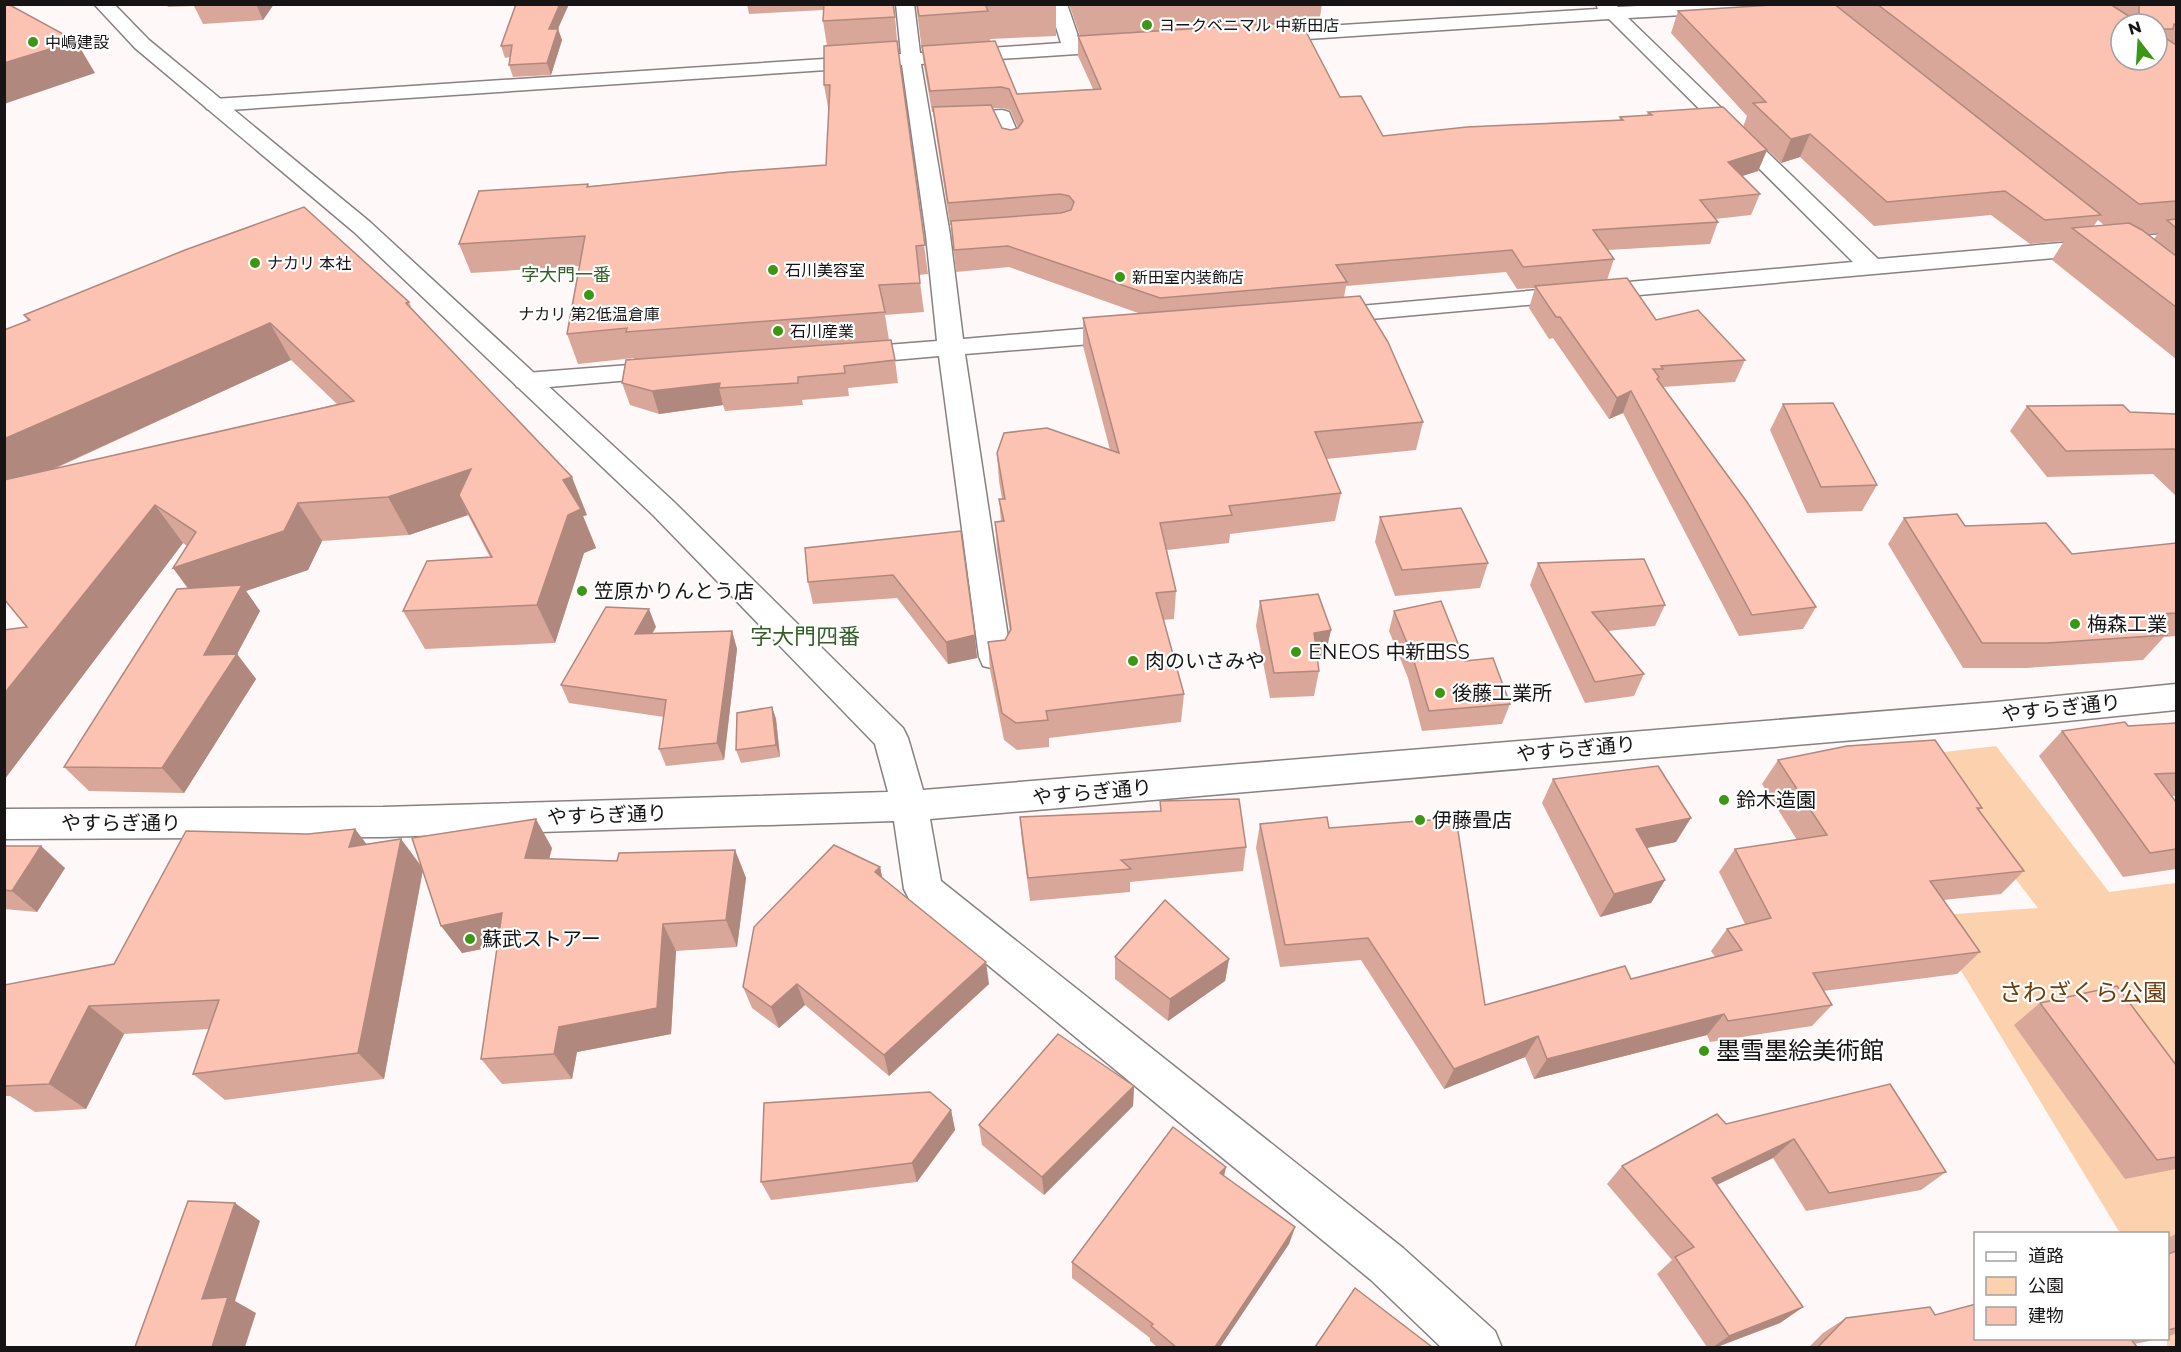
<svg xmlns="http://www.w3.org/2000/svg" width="2181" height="1352" font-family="Montserrat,'Noto Sans JP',sans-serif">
	<rect width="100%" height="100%" fill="#fff8f9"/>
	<polygon fill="#fbd1ae" points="1996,746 2109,892 2176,883 2176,1347 2167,1347 2168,1234 2120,1233 1928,916 2038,908 1919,755"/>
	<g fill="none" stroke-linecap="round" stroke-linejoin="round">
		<g stroke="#878181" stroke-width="3">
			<g id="minor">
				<polygon points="896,4 914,4 920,53 1061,43 1049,4 1067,4 1080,42 1123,39 1130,41 1132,45 1130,49 1123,51 921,64 950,235 963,339 1128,325 1137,328 1141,333 1137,338 1128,341 965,354 1011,657 1007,666 995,669 983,666 979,657 939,356 848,364 839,361 835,356 839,351 848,348 937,341 926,235 902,65 214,111 207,109 204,105 207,101 214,99 901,54"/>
				<polygon points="1596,4 1615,4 1618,7 1676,4 1804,4 1795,9 1628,18 1878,259 2176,233 2176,247 1326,323 1317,321 1314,316 1317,311 1326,309 1853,262 1609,19 1261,42 1254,40 1252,36 1254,32 1261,30 1598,9"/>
				<polygon points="1002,110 1009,112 1022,143 1018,147 1011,149 1004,147 994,123 951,125 944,123 941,119 944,115 951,113"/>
				<polygon points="668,362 677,364 681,370 677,376 526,389 517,387 513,381 517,375 526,373"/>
			</g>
		</g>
		<g stroke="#878181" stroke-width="3">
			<polygon id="tertiary" points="94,4 114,4 149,40 370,222 673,501 903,728 908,738 923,790 1996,702 2176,684 2176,710 1996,728 930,819 941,881 1403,1248 1495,1331 1502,1348 1442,1348 1371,1280 910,901 904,889 894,821 383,837 4,839 4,809 383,807 888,792 875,744 653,515 354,232 135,48"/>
		</g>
		<use href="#minor" fill="#fff" fill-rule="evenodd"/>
		<use href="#tertiary" fill="#fff" fill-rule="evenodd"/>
	</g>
	<g fill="#d9a799" fill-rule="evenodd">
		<polygon points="166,4 274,4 263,20 203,24 194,6 168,7"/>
		<polygon points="516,4 569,4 558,29 562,40 551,75 513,77 509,65 510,57 505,58 501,46"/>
		<polygon points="747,4 894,4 898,52 928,274 919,275 924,312 885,315 889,340 895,360 898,383 848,388 849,396 802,400 803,405 725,411 723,405 659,414 630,405 622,383 635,360 634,358 578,364 567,334 580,266 471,273 459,244 588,184 589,186 826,165 829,113 824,85 827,46 823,21 824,10 749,14"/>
		<path d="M916 4H1056V36L990 39V42L1017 94 1093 89 1078 56V36H1080L1069 4H1322L1320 17 1292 19 1291 22 1340 97 1383 136 1619 120 1620 117 1647 115 1648 112 1767 150 1758 171 1742 176 1760 194 1751 215 1715 219 1718 222 1710 244 1608 250 1614 259 1607 280 1656 320 1745 360 1735 382 1663 387 1816 607 1803 629 1739 636 1623 413 1609 419 1553 338 1549 339 1529 308 1535 288 1517 289 1506 272 1346 286 1344 297 1423 422 1416 450 1326 459 1341 493 1335 521 1230 534 1229 543 1167 550 1176 591 1174 619 1163 620 1184 694 1181 722 1049 738V747L1017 750 1004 740 990 670 988 642 1005 640 1010 632 997 550 995 522 1001 521 999 499H1002L999 481 997 453 1110 450 1083 346V318L1141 314 1009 267 956 272 951 225H950L935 128 933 112H932L924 66ZM993 108H1002L1010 110 1018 128 1011 130 1002 128Z"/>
		<path d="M1835 4H2176V359L2052 260 2064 241 2030 244 1991 215 1874 226 1800 157 1781 163 1743 127 1747 116 1671 33 1678 11ZM2098 220 2105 226 2093 227ZM2158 233 2154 239 2147 234Z"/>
		<path d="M409 302 412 310 587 515 583 516 596 548 584 553 555 643 425 649 403 611 490 557 468 515 409 535 322 541 308 570 246 591 260 611 237 654 256 679 184 793 89 791 64 767 188 589 173 568 187 546 183 543 4 780V630L27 627 28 321 24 315ZM291 360 337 404 52 470Z"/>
		<polygon points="1783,404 1877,485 1862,511 1807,513 1770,430"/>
		<polygon points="2027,406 2130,412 2176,414 2176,496 2153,474 2047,477 2010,431"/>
		<polygon points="1380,517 1488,563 1480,588 1395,596 1375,542"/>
		<polygon points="1904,518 1965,526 2072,554 2176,543 2176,636 2164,637 2143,660 2026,668 1963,668 1888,544"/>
		<polygon points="961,531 977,658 948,664 897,598 813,604 808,582"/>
		<polygon points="1538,563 1665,605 1655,626 1608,631 1644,674 1634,696 1585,703 1530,585"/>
		<polygon points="1260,601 1331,630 1325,655 1317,657 1319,671 1314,696 1270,698 1256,626"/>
		<polygon points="1394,611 1510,704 1502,724 1422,731 1408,678 1389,631"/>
		<polygon points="656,627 652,633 732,631 737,649 724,760 666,766 659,749 664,717 569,703 561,685"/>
		<polygon points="772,707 776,719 780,757 741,763 736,750"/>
		<polygon points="2176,723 2176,796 2172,796 2176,802 2176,869 2123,877 2039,756 2062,731"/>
		<polygon points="1778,760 1982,808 1979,810 2024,871 2001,894 1943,900 1980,952 1957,974 1823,991 1832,1005 1812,1026 1710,1042 1707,1035 1534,1079 1525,1057 1444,1089 1361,960 1280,967 1256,848 1260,824 1329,828 1485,1005 1631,979 1715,957 1711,951 1727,929 1745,924 1719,872 1735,849 1797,840 1762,784"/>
		<polygon points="1553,779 1676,842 1647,848 1665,880 1651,903 1600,917 1542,803"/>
		<polygon points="1160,801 1246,847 1243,871 1130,882 1130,892 1030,901 1022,841 1020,817 1160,811"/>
		<polygon points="355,829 366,844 401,839 422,867 552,848 549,859 617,861 735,850 746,878 737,947 676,951 671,1034 577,1052 572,1079 502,1084 481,1059 498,946 462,953 423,870 384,1079 225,1100 193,1074 209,1029 124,1034 86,1109 35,1112 10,1096 4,1096 4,985 114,964 308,834"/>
		<polygon points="4,846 65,868 37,912 4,909"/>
		<polygon points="880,867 882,877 989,984 889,1076 805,1005 779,1028 752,1008 743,987"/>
		<polygon points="1115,957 1229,959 1225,981 1168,1021 1115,979"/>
		<polygon points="2040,1003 2176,1065 2176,1169 2125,1179 2014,1025"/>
		<polygon points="1134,1086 1133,1106 1044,1195 982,1145 979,1125"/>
		<polygon points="951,1110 955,1130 917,1182 771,1200 761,1182"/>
		<polygon points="1726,1124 1946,1172 1921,1190 1806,1211 1773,1158 1717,1185 1803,1307 1780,1323 1717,1347 1707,1347 1657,1274 1672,1260 1607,1184 1622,1166"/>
		<polygon points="1224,1176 1295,1227 1289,1244 1220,1347 1157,1347 1150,1341 1150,1338 1072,1278 1072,1262"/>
		<polygon points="2176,1234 2176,1333 2168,1337 2168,1254 2170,1253 2168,1250 2168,1238"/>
		<polygon points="1935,1315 1976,1338 2164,1338 2134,1344 2137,1347 1809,1347 1823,1333 1846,1318"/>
	</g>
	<g fill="#b0887d">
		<polygon points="256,4 274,4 263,20"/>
		<polygon points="560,4 569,4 552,41 549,29"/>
		<polygon points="558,29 562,40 551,75 547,63"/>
		<polygon points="76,41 95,73 4,104 4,63"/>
		<polygon points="1810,134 1800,157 1781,163 1791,139"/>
		<polygon points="1767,150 1758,171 1720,183 1728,162"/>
		<polygon points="270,323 291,360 4,491 4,439"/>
		<polygon points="720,383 719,388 723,405 659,414 652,391"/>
		<polygon points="1631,391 1623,413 1609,419 1617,398"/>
		<polygon points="471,469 459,495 468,515 409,535 388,497"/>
		<polygon points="572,477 587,515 583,516 596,548 584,553 555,643 537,605 563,480"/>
		<polygon points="298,503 322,541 308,570 246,591 260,611 237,654 256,679 184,793 162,768 204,655 202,606 173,568"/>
		<polygon points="155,505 183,543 4,780 4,694"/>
		<polygon points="649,609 656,627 642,651 635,634"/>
		<polygon points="1331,630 1325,655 1309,658 1314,633"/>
		<polygon points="732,631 737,649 724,760 717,743"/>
		<polygon points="975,635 977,658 948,664 946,642"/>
		<polygon points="772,707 776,719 780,757 776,745"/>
		<polygon points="1691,818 1676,842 1622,853 1636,829"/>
		<polygon points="536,819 552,848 542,887 525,858"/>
		<polygon points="355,829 378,859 349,847"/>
		<polygon points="401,839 423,869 384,1079 358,1053"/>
		<polygon points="41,846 65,868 37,912 12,891"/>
		<polygon points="735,850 746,878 737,947 726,920"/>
		<polygon points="880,867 885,891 875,872"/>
		<polygon points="1665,880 1651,903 1600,917 1614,894"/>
		<polygon points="502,913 521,941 462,953 441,926"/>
		<polygon points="663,924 676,951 671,1034 577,1052 572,1079 554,1054 559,1027"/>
		<polygon points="1229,959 1225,981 1168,1021 1170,999"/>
		<polygon points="986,962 989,984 889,1076 884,1055"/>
		<polygon points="797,984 805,1005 779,1028 771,1007"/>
		<polygon points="89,1006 124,1034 86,1109 49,1084"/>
		<polygon points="1724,1014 1707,1035 1534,1079 1547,1059"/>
		<polygon points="1538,1036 1525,1057 1444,1089 1454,1069"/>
		<polygon points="1134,1086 1133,1106 1044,1195 1042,1177"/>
		<polygon points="951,1110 955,1130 917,1182 912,1163"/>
		<polygon points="1794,1139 1773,1158 1693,1196 1712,1178"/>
		<polygon points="1226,1167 1222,1186 1220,1173"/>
		<polygon points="235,1203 260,1221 235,1301 256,1313 245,1347 212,1347 202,1299"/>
		<polygon points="1295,1227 1289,1244 1220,1347 1215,1347"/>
		<polygon points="1803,1307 1780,1323 1717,1347 1713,1347 1729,1336"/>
	</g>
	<g fill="#fcc2b2" stroke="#b0887d" stroke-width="1.5" fill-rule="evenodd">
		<polygon points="4,4 8,4 76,41 4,63"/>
		<polygon points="516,4 560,4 549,29 558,29 547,63 509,65 512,45 501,46"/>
		<polygon points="824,4 893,4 895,17 823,21"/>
		<polygon points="917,4 985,4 988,11 919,16"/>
		<polygon points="1789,4 1834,4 2101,215 2045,220 2005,191 1887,202 1810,134 1791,139 1753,103 1766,102 1678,11"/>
		<path d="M1877 4H2110L2130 17 2139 19V4H2176V25L2174 24 2173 29H2158V33L2176 45V201L2139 204ZM2121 24H2157V60H2121Z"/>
		<polygon points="1301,22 1340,97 1361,96 1383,136 1467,127 1623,120 1620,117 1652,115 1648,112 1723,107 1767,150 1728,162 1760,194 1700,200 1718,222 1593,230 1614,259 1523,267 1512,250 1336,265 1347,282 1160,298 1008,246 954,250 951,221 1061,213 1071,210 1074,202 1069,196 1060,194 948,203 933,107 991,105 1002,128 1011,130 1018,128 1023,121 1009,89 1001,87 930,91 922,46 995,41 1017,94 1101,89 1078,36"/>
		<polygon points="897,41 925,245 916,246 920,283 879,285 885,312 626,332 627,328 567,334 585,236 459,244 479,191 588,184 587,187 731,172 826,165 830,85 824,85 824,46"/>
		<polygon points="304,207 409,302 406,303 572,477 563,480 581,509 568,515 537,605 403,611 427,561 492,557 459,495 471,469 388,497 298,503 284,531 173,568 196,532 155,505 4,694 4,630 27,627 4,599 4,480 354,401 270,323 4,439 4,330 30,320 24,315 185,250"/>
		<polygon points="2176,219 2176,228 2167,220"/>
		<polygon points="2129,223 2142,230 2176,256 2176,307 2072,228"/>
		<polygon points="1627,278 1656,320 1698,310 1745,360 1661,366 1663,369 1653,369 1659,377 1657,379 1747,502 1816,607 1752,615 1631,391 1617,398 1560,317 1556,317 1535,286"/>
		<polygon points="1360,296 1388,342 1423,422 1315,432 1341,493 1229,506 1232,515 1160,523 1176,591 1156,593 1184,694 1046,711 1048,720 1016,723 1002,713 988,642 1005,640 1011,629 995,522 1004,521 999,499 1005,499 997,453 1004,433 1047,428 1119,453 1083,318"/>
		<polygon points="891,340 895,360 844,366 845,373 798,377 798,383 719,388 720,383 652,391 622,383 626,360"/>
		<polygon points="1833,403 1877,485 1821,487 1783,404"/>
		<polygon points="2123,405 2130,412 2176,414 2176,451 2174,449 2066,451 2027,406"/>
		<polygon points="1461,508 1488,563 1402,570 1380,517"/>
		<polygon points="1957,514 1965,526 2046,523 2072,554 2176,543 2176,613 2148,615 2167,635 2047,643 1982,643 1904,518"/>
		<polygon points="961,531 975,635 946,642 893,575 808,582 805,548"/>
		<polygon points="1644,559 1665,605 1592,612 1644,674 1595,682 1538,563"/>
		<polygon points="242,585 204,655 237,654 162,768 64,767 177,589"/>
		<polygon points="1318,594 1331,630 1314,633 1319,671 1274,673 1260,601"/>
		<polygon points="1441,601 1465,661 1493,658 1510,704 1429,711 1413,658 1394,611"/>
		<polygon points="606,607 649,609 635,634 732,631 717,743 659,749 666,700 561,685"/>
		<polygon points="772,707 776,745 736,750 737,713"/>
		<polygon points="2125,722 2128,726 2176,723 2176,773 2155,774 2176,802 2176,849 2150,853 2062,731"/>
		<polygon points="1935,740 1982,808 1977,808 2024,871 1930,881 1980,952 1813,973 1832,1005 1728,1021 1724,1014 1547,1059 1538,1036 1454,1069 1368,938 1285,945 1260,824 1327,817 1329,828 1456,818 1485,1005 1625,966 1631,979 1742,950 1727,929 1771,918 1735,849 1827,835 1778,760 1847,746"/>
		<polygon points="1658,766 1691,818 1636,829 1665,880 1614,894 1553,779"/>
		<polygon points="1239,799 1246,847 1121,860 1131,869 1028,878 1020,817 1161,811 1160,801"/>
		<polygon points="536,819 525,858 617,861 619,853 735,850 726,920 663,924 657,1008 559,1027 554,1054 481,1059 502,913 441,926 412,838"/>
		<polygon points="355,829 349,847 401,839 358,1053 193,1074 219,1000 89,1006 49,1084 4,1086 4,985 114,964 186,831 308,834"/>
		<polygon points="834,845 880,867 875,872 986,962 884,1055 797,984 771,1007 743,987 754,927"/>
		<polygon points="4,846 41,846 12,891 4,890"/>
		<polygon points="1165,900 1229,959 1170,999 1115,957"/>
		<polygon points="2117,986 2176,1065 2176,1157 2157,1160 2040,1003"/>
		<polygon points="1058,1034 1134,1086 1042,1177 979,1125"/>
		<polygon points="1890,1084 1946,1172 1829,1193 1794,1139 1712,1178 1803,1307 1729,1336 1675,1257 1694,1247 1622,1166 1717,1114 1726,1124"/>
		<polygon points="930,1092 951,1110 912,1163 761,1182 764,1103"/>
		<polygon points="1173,1127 1226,1167 1220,1173 1295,1227 1215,1347 1176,1347 1151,1326 1153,1324 1072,1262"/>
		<polygon points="188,1201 235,1203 202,1299 228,1297 212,1347 135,1347"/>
		<polygon points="2176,1251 2176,1328 2168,1330 2168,1254"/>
		<polygon points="1355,1288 1432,1347 1315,1347"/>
		<polygon points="1976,1304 1976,1338 2130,1338 2137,1347 1818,1347 1846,1318 1930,1307 1935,1315"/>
	</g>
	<g fill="#3b9715" stroke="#fff" stroke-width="2">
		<circle cx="1147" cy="25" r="6"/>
		<circle cx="33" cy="42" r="6"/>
		<circle cx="255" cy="263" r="6"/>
		<circle cx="773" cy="270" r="6"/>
		<circle cx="1120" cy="277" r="6"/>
		<circle cx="589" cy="295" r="6"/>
		<circle cx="778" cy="331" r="6"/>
		<circle cx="582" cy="591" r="6"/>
		<circle cx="2075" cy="624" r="6"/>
		<circle cx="1296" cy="652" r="6"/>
		<circle cx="1133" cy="661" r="6"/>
		<circle cx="1440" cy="693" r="6"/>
		<circle cx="1724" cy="800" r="6"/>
		<circle cx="1420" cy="820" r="6"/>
		<circle cx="470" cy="939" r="6"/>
		<circle cx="1704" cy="1051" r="6"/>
	</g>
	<g text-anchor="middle" stroke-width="4.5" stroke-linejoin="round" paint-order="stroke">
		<g font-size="16" fill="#161414" stroke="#fff" text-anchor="start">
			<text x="1159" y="31">ヨークベニマル 中新田店</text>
			<text x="45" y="48">中嶋建設</text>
			<text x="267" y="269">ナカリ 本社</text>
			<text x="785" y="276">石川美容室</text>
			<text x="1132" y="283">新田室内装飾店</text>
			<text x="589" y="320" text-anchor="middle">ナカリ 第2低温倉庫</text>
			<text x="790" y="337">石川産業</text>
		</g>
		<g font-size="18" fill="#335f26" stroke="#fff">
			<text x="566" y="281">字大門一番</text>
		</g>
		<g font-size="20" fill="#161414" stroke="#fff" text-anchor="start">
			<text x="594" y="598">笠原かりんとう店</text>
			<text x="2087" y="631">梅森工業</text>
			<text x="1308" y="659">ENEOS 中新田SS</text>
			<text x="1145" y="668">肉のいさみや</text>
			<text x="1452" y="700">後藤工業所</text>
			<text x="1736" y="807">鈴木造園</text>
			<text x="1432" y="827">伊藤畳店</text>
			<text x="482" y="946">蘇武ストアー</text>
		</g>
		<g font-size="20" fill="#161414" stroke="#fff">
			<text transform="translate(2061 708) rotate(-6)" y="7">やすらぎ通り</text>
			<text transform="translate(1576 749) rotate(-5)" y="7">やすらぎ通り</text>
			<text transform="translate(1092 792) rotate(-5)" y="7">やすらぎ通り</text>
			<text transform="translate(607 815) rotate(-2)" y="7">やすらぎ通り</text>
			<text x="121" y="830">やすらぎ通り</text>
		</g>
		<g font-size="22" fill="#335f26" stroke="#fff">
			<text x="805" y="644">字大門四番</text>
		</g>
		<g font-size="24" fill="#6d3f0c" stroke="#fff">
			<text x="2083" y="1001">さわざくら公園</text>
		</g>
		<g font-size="24" fill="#161414" stroke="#fff" text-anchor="start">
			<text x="1716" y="1059">墨雪墨絵美術館</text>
		</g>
	</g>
	<rect width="2181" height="1352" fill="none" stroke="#161414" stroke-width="12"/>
	<rect x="1974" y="1232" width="195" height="108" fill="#ffffff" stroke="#a2a1a1" stroke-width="1.5"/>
	<rect x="1986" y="1252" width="30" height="9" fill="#ffffff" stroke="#a2a1a1" stroke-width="1.5"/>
	<text x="2028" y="1262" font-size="18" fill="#161414">道路</text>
	<rect x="1986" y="1277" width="30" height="18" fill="#fbd1ae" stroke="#a2a1a1" stroke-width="1.5"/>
	<text x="2028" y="1292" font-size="18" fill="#161414">公園</text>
	<rect x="1986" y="1307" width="30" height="18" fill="#fcc2b2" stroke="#a2a1a1" stroke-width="1.5"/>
	<text x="2028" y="1322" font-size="18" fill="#161414">建物</text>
	<g transform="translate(2139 42) rotate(343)"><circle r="28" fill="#ffffff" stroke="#a2a1a1" stroke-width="1.5"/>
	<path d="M0-4.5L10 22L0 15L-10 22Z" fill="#3b9715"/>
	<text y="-9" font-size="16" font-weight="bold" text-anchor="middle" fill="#161414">N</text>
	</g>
</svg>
